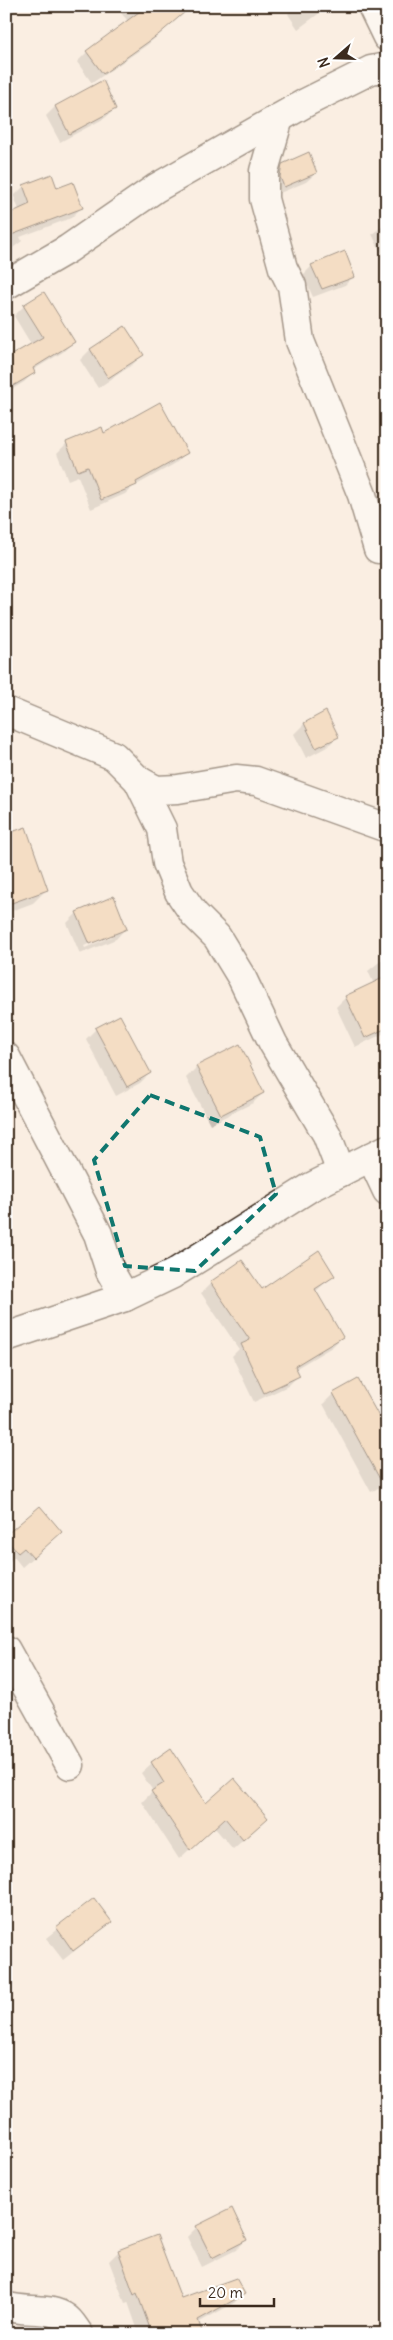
<svg xmlns="http://www.w3.org/2000/svg" width="393" height="2340" font-family="Delius,sans-serif">
	<rect width="100%" height="100%" fill="#faeee2"/>
	<filter id="ink" filterUnits="userSpaceOnUse"><feTurbulence type="fractalNoise" baseFrequency=".02" numOctaves="2"/><feDisplacementMap in="SourceGraphic" scale="10" xChannelSelector="R" yChannelSelector="G"/><feConvolveMatrix kernelMatrix="1 2 1 2 8 2 1 2 1" color-interpolation-filters="sRGB"/></filter>
	<g filter="url(#ink)">
		<g fill="#0003" fill-rule="evenodd">
			<polygon points="128,6 191,6 147,45 92,83 77,62 87,52 128,21 121,13"/>
			<polygon points="286,6 329,6 298,29 288,14 290,11"/>
			<polygon points="55,107 115,109 105,118 60,142 46,116"/>
			<polygon points="283,165 316,173 306,182 275,195 274,174"/>
			<polygon points="24,186 56,190 81,208 71,218 20,237 22,241 6,253 6,216 19,210 14,196"/>
			<polygon points="387,223 387,261 385,261 372,234"/>
			<polygon points="312,266 353,277 345,285 313,297 303,275"/>
			<polygon points="24,306 73,342 63,352 33,370 34,372 24,382 6,393 6,359 31,344 14,316"/>
			<polygon points="125,328 142,355 132,365 98,388 80,360 90,350"/>
			<polygon points="103,434 186,453 176,463 133,487 125,494 91,509 78,476 68,480 57,453 67,443"/>
			<polygon points="304,724 337,737 327,747 306,758 294,734"/>
			<polygon points="6,835 47,889 33,903 6,913"/>
			<path d="M77 913 126 928 116 939 80 954 67 923ZM115 932V935L85 948 84 946Z"/>
			<polygon points="387,956 387,1032 355,1047 336,1007 346,997 374,984 368,971"/>
			<polygon points="119,1016 150,1073 140,1083 116,1096 86,1039 96,1029"/>
			<polygon points="239,1046 263,1093 253,1103 210,1124 186,1078 197,1067"/>
			<polygon points="334,1275 315,1292 342,1337 332,1347 295,1369 298,1376 288,1386 254,1402 232,1356 239,1349 201,1293 211,1283 261,1291"/>
			<polygon points="358,1381 385,1430 387,1429 387,1483 371,1492 323,1404 333,1394"/>
			<polygon points="61,1532 22,1567 14,1557 8,1563 6,1561 6,1537"/>
			<polygon points="152,1763 206,1805 257,1828 233,1849 214,1827 179,1859 142,1802 153,1791 141,1773"/>
			<polygon points="94,1900 111,1922 63,1960 46,1938"/>
			<polygon points="387,2015 387,2040 378,2023"/>
			<polygon points="197,2227 246,2240 236,2250 202,2267 187,2237"/>
			<polygon points="119,2251 180,2299 243,2294 234,2303 198,2323 201,2334 139,2334 128,2302 125,2303 109,2261"/>
		</g>
		<g fill="#eec89f" stroke="#3b2a1e">
			<polygon points="147,6 192,6 158,35 103,74 86,51"/>
			<polygon points="103,80 116,109 69,134 55,106"/>
			<polygon points="309,152 317,173 284,187 280,177 282,164"/>
			<polygon points="52,174 57,188 73,182 83,208 6,237 6,215 30,204 23,185"/>
			<polygon points="345,251 355,277 322,289 311,265"/>
			<polygon points="44,292 75,342 33,368 35,373 13,386 6,375 6,358 43,337 23,305"/>
			<polygon points="125,326 144,355 108,378 90,349"/>
			<polygon points="160,402 188,453 136,482 137,485 101,500 88,467 78,471 66,442 102,427 104,433"/>
			<polygon points="326,711 339,737 316,748 304,723"/>
			<polygon points="26,827 48,890 6,905 6,834"/>
			<polygon points="114,896 127,929 90,944 76,912"/>
			<polygon points="387,976 387,1028 365,1038 345,996"/>
			<polygon points="120,1015 151,1073 127,1087 95,1028"/>
			<polygon points="240,1044 264,1093 221,1115 196,1066"/>
			<polygon points="319,1250 335,1276 315,1289 343,1337 295,1366 300,1376 264,1393 241,1344 250,1340 210,1282 242,1260 262,1289"/>
			<polygon points="358,1379 387,1431 387,1492 333,1393"/>
			<polygon points="40,1506 62,1532 33,1558 24,1548 18,1553 6,1539 6,1535"/>
			<polygon points="171,1748 206,1803 234,1778 268,1818 243,1840 225,1818 190,1850 151,1791 164,1783 151,1762"/>
			<polygon points="94,1898 112,1922 73,1951 56,1927"/>
			<polygon points="232,2208 247,2240 212,2258 196,2226"/>
			<polygon points="157,2235 181,2298 236,2278 245,2294 198,2320 203,2334 152,2334 137,2293 134,2295 118,2250"/>
		</g>
		<g fill="none" stroke-linecap="round" stroke-linejoin="round">
			<g stroke="#3b2a1e" stroke-width="31">
				<g id="minor">
					<polyline points="372,6 387,37"/>
					<polyline points="279,118 264,171 264,199 283,268 292,286 300,341 362,495 378,549"/>
					<polyline points="6,285 68,249 156,188 307,102 371,70 387,67"/>
					<polyline points="6,711 114,756 138,780 162,829 167,863 179,892 194,914 217,937 242,978 273,1043 327,1135 341,1172"/>
					<polyline points="138,780 156,790 178,789 236,779 256,781 387,828"/>
					<polyline points="6,1057 98,1234 110,1271 125,1297"/>
					<polyline points="371,1157 387,1191"/>
					<polyline points="6,1337 125,1297 173,1274 311,1187 387,1149"/>
					<polyline points="6,1650 70,1765"/>
					<path d="M6 2306C24 2313 50 2306 66 2318 71 2321 75 2329 79 2334"/>
				</g>
			</g>
			<use href="#minor" stroke="#fff" stroke-width="28"/>
		</g>
	</g>
	<path d="M0 0H393V2340H0ZM150 1095 260 1137 276 1194 195 1271 125 1266 94 1160Z" fill="#faeee2" fill-opacity=".55" fill-rule="evenodd"/>
	<path fill="none" stroke="#0f766e" stroke-width="4" stroke-dasharray="10 6" stroke-linejoin="round" d="M150 1095 260 1137 276 1194 195 1271 125 1266 94 1160Z"/>
	<rect width="393" height="2340" fill="none" stroke="#fff" stroke-width="25"/>
	<rect x="12" y="12" width="368" height="2315" fill="none" stroke="#3b2a1e" stroke-width="2" filter="url(#ink)"/>
	<g transform="translate(336 58) rotate(250)" stroke="#ffffff" stroke-width="4" paint-order="stroke">
	<path d="M0-4L9 19L0 12L-9 19Z" fill="#3b2a1e"/>
	<text y="-8" font-size="14" font-weight="bold" text-anchor="middle" fill="#3b2a1e">N</text>
	</g>
	<path d="M200 2298v8h74v-8" fill="none" stroke="#3b2a1e" stroke-width="2.5"/>
	<text x="208" y="2298" font-size="15" fill="#3b2a1e" stroke="#ffffff" stroke-width="4" paint-order="stroke">20 m</text>
</svg>
